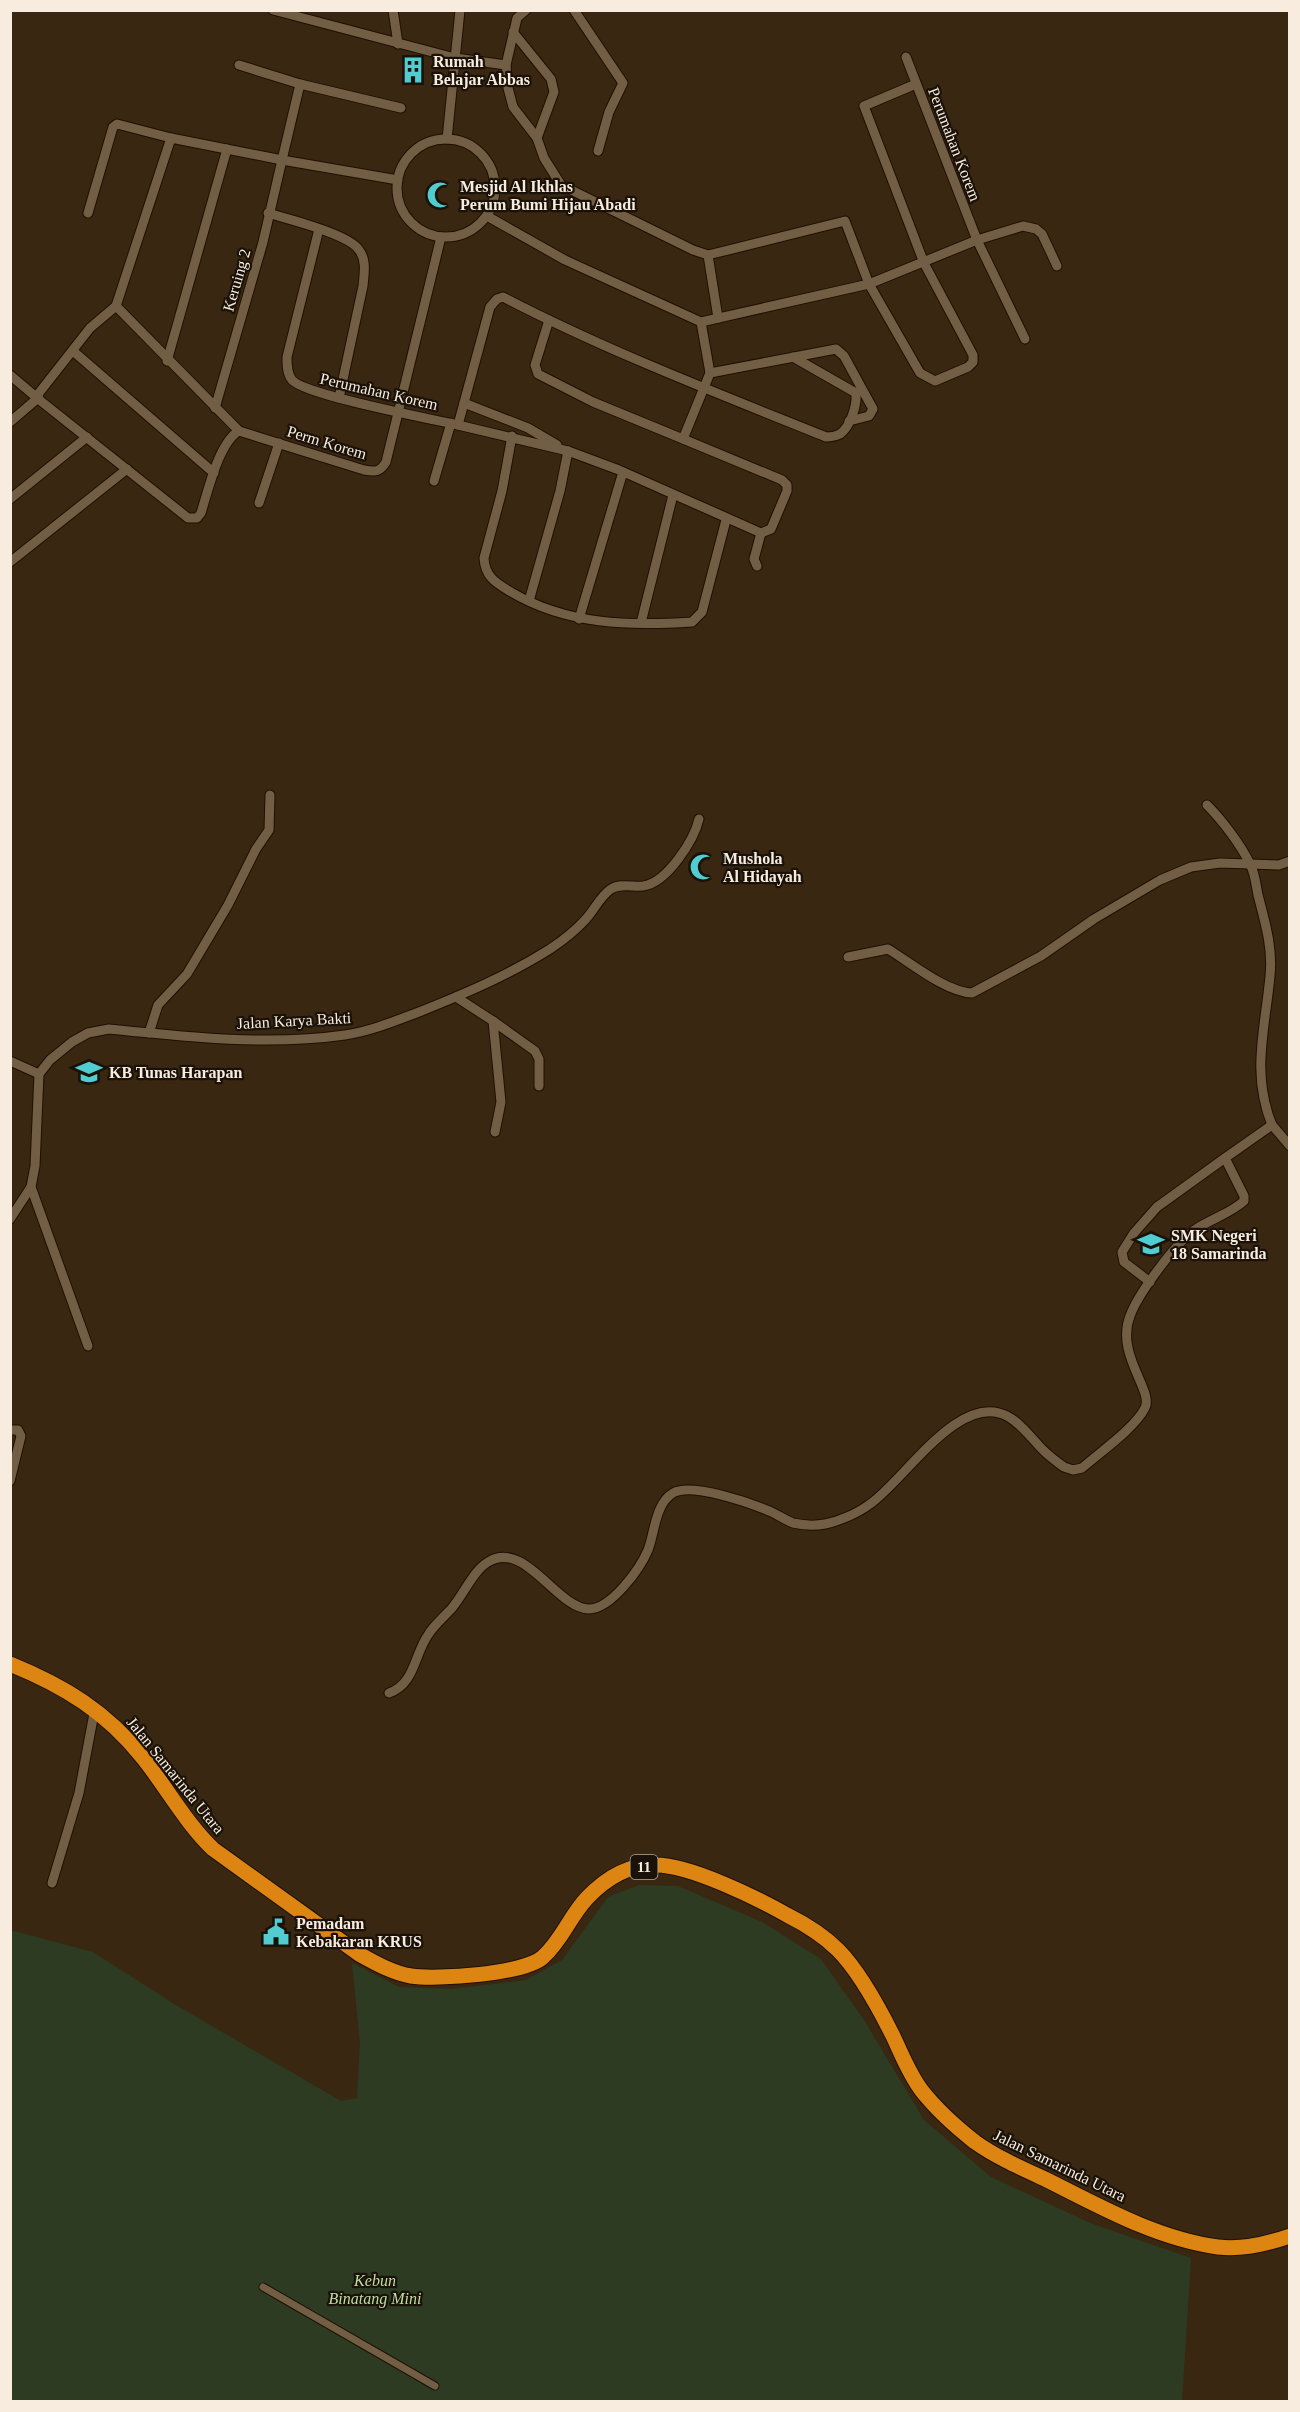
<svg xmlns="http://www.w3.org/2000/svg" width="1300" height="2412" font-family="Georgia,serif">
	<rect width="100%" height="100%" fill="#392711"/>
	<polygon fill="#2e3b23" points="639,1885 678,1886 762,1922 821,1959 864,2020 924,2120 991,2177 1090,2223 1191,2258 1182,2401 11,2401 10,1930 93,1952 174,2004 341,2101 357,2098 360,2043 352,1963 399,1987 451,1989 526,1980 562,1960 608,1897"/>
	<g fill="none" stroke-linecap="round" stroke-linejoin="round">
		<g stroke="#201000" stroke-width="9">
			<polyline id="pedestrian" points="263,2287 435,2386"/>
		</g>
		<g stroke="#201000" stroke-width="11">
			<g id="minor">
				<polyline points="273,10 455,58 506,65 508,88 513,107 537,138 544,158 561,185 693,250 708,255 845,221 869,284 920,373 935,381 968,367 973,362 973,355 924,263 864,106 916,84"/>
				<polyline points="393,10 398,44"/>
				<polyline points="574,10 623,83 609,112 598,151"/>
				<polyline points="513,32 551,79 554,92 537,138"/>
				<polyline points="906,57 977,240 1025,339"/>
				<polyline points="239,65 300,84"/>
				<polyline points="506,65 517,18 526,10"/>
				<polyline points="447,139 460,10"/>
				<circle cx="446" cy="188" r="49"/>
				<polyline points="398,180 282,160 300,84 401,108"/>
				<polyline points="88,213 113,127 117,124 171,138 282,160 263,242 215,408"/>
				<path d="M268 213C287 219 349 234 359 250 367 260 364 274 363 286L339 398"/>
				<polyline points="487,216 565,260 701,322 869,284 977,240 1023,226 1036,229 1042,234 1057,266"/>
				<path d="M319 229 287 357C287 365 287 374 292 380 305 395 431 419 458 425L490 307 497 299 503 297C607 351 717 393 826 437 830 437 836 436 840 434 851 426 857 405 856 393"/>
				<polyline points="708,255 718,318"/>
				<polyline points="116,306 239,431"/>
				<polyline points="549,320 535,365 538,374 593,402 683,439 710,373 701,322"/>
				<polyline points="73,351 214,473"/>
				<polyline points="793,357 856,393"/>
				<polyline points="167,361 227,149"/>
				<polyline points="710,373 836,349 844,356 873,409 869,416 849,421"/>
				<path d="M10 375 42 402 188 518H197L201 513C208 491 219 442 239 431L364 470C376 472 380 472 386 462L441 237"/>
				<polyline points="464,403 528,428 557,445"/>
				<polyline points="10,422 38,398 39,393 90,328 116,306 171,138"/>
				<polyline points="458,425 568,451 619,470 761,533 771,529 787,491 787,485 782,480 683,439"/>
				<path d="M512 436 502 491 484 558C485 577 496 583 511 592 567 625 629 626 692 622L702 612 726 520"/>
				<polyline points="434,481 451,423"/>
				<polyline points="10,499 87,437"/>
				<polyline points="259,503 279,443"/>
				<polyline points="10,562 127,469"/>
				<polyline points="757,566 754,559 761,533"/>
				<polyline points="529,601 560,491 568,451"/>
				<polyline points="579,619 623,472"/>
				<polyline points="641,623 673,495"/>
				<path d="M1207 805C1222 820 1241 845 1250 864 1255 873 1256 885 1258 895 1265 922 1273 948 1270 976 1265 1030 1251 1073 1272 1125"/>
				<path d="M848 957 888 949C911 963 946 992 972 993L1041 956 1094 919 1160 880 1191 867 1220 863 1279 865 1290 861"/>
				<polyline points="456,997 493,1021 501,1102 495,1132"/>
				<polyline points="493,1021 535,1051 539,1059 539,1086"/>
				<polyline points="149,1033 158,1005 187,974 228,905 256,849 269,830 270,795"/>
				<polyline points="10,1061 39,1074"/>
				<polyline points="31,1187 88,1346"/>
				<path d="M10 1219 31 1187 35 1166 39 1074 50 1060 72 1042 88 1033 109 1029C186 1037 268 1046 345 1035 371 1031 395 1021 419 1012 464 994 509 975 550 949 562 941 575 931 585 920 594 911 600 896 611 889 620 883 633 887 643 886 667 883 694 840 699 819"/>
				<polyline points="1150,1282 1124,1262 1122,1252 1134,1233 1157,1207 1225,1158"/>
				<polyline points="10,1430 18,1430 21,1436 10,1481"/>
				<path d="M389 1693C415 1684 414 1655 428 1635 434 1625 444 1617 452 1608 464 1594 473 1571 488 1562 525 1539 556 1608 589 1609 611 1609 640 1569 648 1550 655 1532 655 1504 673 1493 691 1482 750 1503 769 1511 777 1514 785 1520 793 1523 802 1525 815 1526 825 1524 840 1521 858 1513 870 1504 904 1481 959 1391 1007 1416 1022 1424 1032 1439 1043 1450 1050 1457 1057 1462 1064 1467L1073 1470 1082 1468C1100 1452 1134 1429 1145 1408 1154 1391 1115 1354 1130 1316 1138 1294 1176 1242 1196 1229 1211 1219 1231 1213 1244 1201V1196L1225 1158 1272 1125 1290 1146"/>
				<polyline points="52,1883 79,1793 95,1708"/>
			</g>
		</g>
		<g stroke="#201000" stroke-width="17">
			<path id="trunk" d="M10 1664C64 1686 107 1712 143 1758 167 1788 185 1822 213 1849L359 1954C375 1963 393 1973 411 1976 436 1980 525 1974 543 1957 562 1940 570 1916 587 1898 605 1879 629 1864 656 1865 690 1865 757 1898 787 1915 805 1924 824 1936 838 1950 859 1971 880 2010 893 2036 902 2055 909 2074 922 2091 937 2110 956 2127 975 2142 996 2157 1021 2168 1045 2179 1099 2206 1157 2239 1218 2247 1242 2250 1267 2244 1290 2236"/>
		</g>
		<use href="#pedestrian" stroke="#725e45" stroke-width="7"/>
		<use href="#minor" stroke="#725e45" stroke-width="9"/>
		<use href="#trunk" stroke="#dc8512" stroke-width="15"/>
	</g>
	<defs>
		<g id="building-bare" transform="scale(2.07)"><path d="M-4-6H4V6H1V3H-1V6H-4ZM-2.5-4.3h1.7v1.8h-1.7ZM.8-4.3h1.7v1.8H.8ZM-2.5-1h1.7V.8h-1.7ZM.8-1h1.7V.8H.8Z" fill="#51ccd1" stroke="#1a1209" stroke-width="2.5" paint-order="stroke"/></g>
		<g id="mosque-bare" transform="scale(2.07)"><path d="M3.5-4.9A6 6 0 1 0 3.5 4.9A5 5 0 1 1 3.5-4.9Z" fill="#51ccd1" stroke="#1a1209" stroke-width="2.5" paint-order="stroke"/></g>
		<g id="school-bare" transform="scale(2.07)"><path d="M0-5L7-2L0 1L-7-2ZM-4 1L0 2.5L4 1V4Q0 6-4 4Z" fill="#51ccd1" stroke="#1a1209" stroke-width="2.5" paint-order="stroke"/></g>
		<g id="civic-bare" transform="scale(2.07)"><path d="M-.6-6.5H3V-4.5H.6V-3L4-1V1h2V6H-6V1h2V-1L-.6-3ZM-1.2 2.5V6h2.4V2.5Z" fill="#51ccd1" stroke="#1a1209" stroke-width="2.5" paint-order="stroke"/></g>
	</defs>
	<g fill-rule="evenodd">
		<use href="#building-bare" x="413" y="70"/>
		<use href="#mosque-bare" x="440" y="195"/>
		<use href="#mosque-bare" x="703" y="867"/>
		<use href="#school-bare" x="89" y="1072"/>
		<use href="#school-bare" x="1151" y="1244"/>
		<use href="#civic-bare" x="276" y="1932"/>
	</g>
	<g text-anchor="middle" stroke-width="4.5" stroke-linejoin="round" paint-order="stroke">
		<rect fill="#1a1209" stroke="#b5ab9e" stroke-width="1.5" x="630.5" y="1855" width="27" height="24" rx="4.5"/>
		<g font-size="15" font-weight="bold" fill="#f8ecde">
			<text x="644" y="1872">11</text>
		</g>
		<g font-size="16" font-weight="bold" fill="#f8ecde" stroke="#1a1209" text-anchor="start">
			<text x="433" y="67">Rumah<tspan x="433" dy="18">Belajar Abbas</tspan></text>
			<text x="460" y="192">Mesjid Al Ikhlas<tspan x="460" dy="18">Perum Bumi Hijau Abadi</tspan></text>
			<text x="723" y="864">Mushola<tspan x="723" dy="18">Al Hidayah</tspan></text>
			<text x="109" y="1078">KB Tunas Harapan</text>
			<text x="1171" y="1241">SMK Negeri<tspan x="1171" dy="18">18 Samarinda</tspan></text>
			<text x="296" y="1929">Pemadam<tspan x="296" dy="18">Kebakaran KRUS</tspan></text>
		</g>
		<g font-size="16" fill="#f8ecde" stroke="#1a1209">
			<text transform="translate(955 144) rotate(69)" y="6">Perumahan Korem</text>
			<text transform="translate(236 280) rotate(-74)" y="6">Keruing 2</text>
			<text transform="translate(379 391) rotate(13)" y="6">Perumahan Korem</text>
			<text transform="translate(327 442) rotate(17)" y="6">Perm Korem</text>
			<text transform="translate(294 1020) rotate(-3)" y="6">Jalan Karya Bakti</text>
			<text transform="translate(176 1775) rotate(51)" y="6">Jalan Samarinda Utara</text>
			<text transform="translate(1060 2165) rotate(26)" y="6">Jalan Samarinda Utara</text>
		</g>
		<g font-size="16" font-style="italic" fill="#bddfa2" stroke="#1a1209">
			<text x="375" y="2286">Kebun<tspan x="375" dy="18">Binatang Mini</tspan></text>
		</g>
	</g>
	<rect width="1300" height="2412" fill="none" stroke="#f8ecde" stroke-width="24"/>
</svg>
